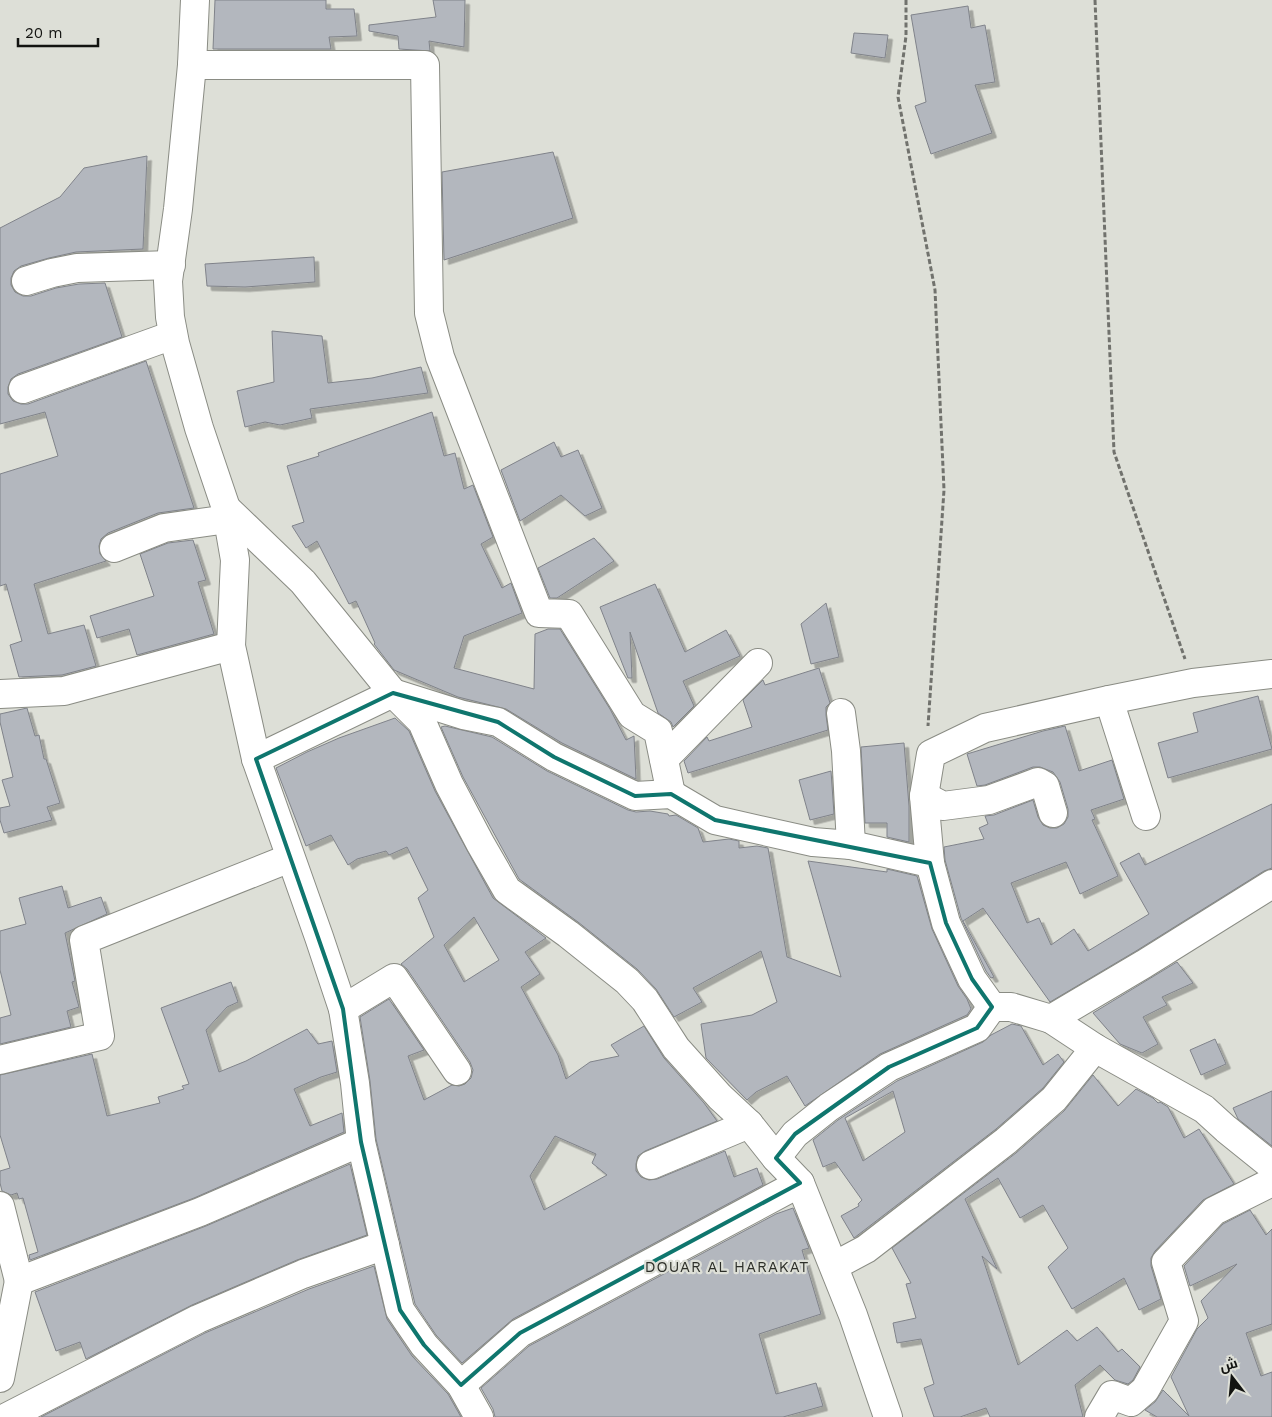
<svg xmlns="http://www.w3.org/2000/svg" width="1272" height="1417" font-family="'Work Sans',Cairo,sans-serif">
	<defs>
		<filter id="shadow"><feDropShadow dx="4.5" dy="4.5" stdDeviation="0" flood-color="#0004"/></filter>
	</defs>
	<rect width="100%" height="100%" fill="#dddfd7"/>
	<g fill="#b3b7be" stroke="#80838a" fill-rule="evenodd" filter="url(#shadow)">
		<polygon points="215,0 326,0 326,9 354,9 357,36 329,37 331,49 213,49"/>
		<polygon points="433,0 465,0 464,47 429,41 430,51 399,49 398,36 369,31 369,25 436,17"/>
		<polygon points="968,6 971,28 985,25 995,82 975,85 992,133 931,154 915,106 926,102 911,15"/>
		<polygon points="854,33 888,35 885,58 851,53"/>
		<polygon points="553,152 573,218 444,260 442,172"/>
		<polygon points="147,156 143,249 76,252 49,258 21,266 14,271 11,278 11,285 15,292 23,296 31,296 56,288 79,284 105,283 122,337 18,374 11,379 8,387 8,394 13,401 21,404 28,404 146,361 194,508 158,513 108,533 101,539 99,546 100,554 106,561 34,584 48,634 84,625 96,666 62,675 19,677 10,645 22,641 6,584 0,586 0,474 58,456 45,412 0,424 0,228 60,197 84,168"/>
		<polygon points="314,257 315,282 245,287 207,286 205,264"/>
		<polygon points="272,331 322,336 328,383 372,378 421,367 428,393 310,409 312,418 280,425 265,422 245,427 237,391 274,382"/>
		<polygon points="432,412 444,456 455,453 464,489 473,485 493,537 481,544 502,588 511,583 522,613 464,636 454,668 534,689 535,634 548,629 560,629 610,709 626,740 634,736 636,779 562,743 506,709 458,697 394,670 374,644 375,643 356,601 349,604 317,541 306,548 292,526 304,522 287,466 319,456 318,453"/>
		<polygon points="554,442 561,457 578,450 602,508 585,516 561,495 520,521 501,470"/>
		<polygon points="594,538 614,561 557,598 550,598 538,568"/>
		<polygon points="193,540 206,580 198,582 214,634 137,655 129,629 97,638 90,616 154,596 140,554 168,543"/>
		<polygon points="655,584 685,652 726,630 740,656 683,681 694,706 673,727 671,722 658,713 630,632 632,678 628,678 600,607"/>
		<polygon points="826,603 839,657 811,664 801,624"/>
		<polygon points="819,668 830,703 826,707 826,715 828,730 688,773 684,761 707,737 709,741 752,727 743,700 763,680 765,685"/>
		<polygon points="1258,696 1272,749 1168,778 1158,743 1198,732 1193,713"/>
		<polygon points="27,708 35,736 39,735 44,759 46,759 60,803 47,807 52,820 4,833 0,820 0,808 10,806 2,780 13,777 0,722 0,714"/>
		<path d="M395 718 409 731 435 791 493 898 546 938 525 952 540 974 521 987 558 1055 566 1079 590 1062 619 1056 611 1045 644 1026 664 1058 704 1103 717 1121 645 1151 638 1156 636 1164V1171L641 1177 649 1180 657 1179 725 1151 734 1177 757 1168 763 1185 513 1319 462 1363 436 1335 415 1304 376 1139 370 1081 360 1017 389 999 424 1050 408 1056 424 1100 452 1085 459 1086 465 1084 471 1078 473 1070 470 1062 407 969 401 964 434 937 418 898 428 890 407 847 389 855 386 851 357 859 348 865 331 835 306 846 276 768 307 752 339 738ZM474 917 499 960 464 982 444 945ZM555 1136 596 1154 592 1163 607 1175 544 1210 530 1176Z"/>
		<polygon points="445,726 492,737 547,771 628,810 636,812 650,811 668,814 669,816 676,815 698,828 703,842 729,839 739,841 739,848 757,846 768,848 787,957 841,977 808,861 887,872 887,869 917,876 932,929 958,986 967,999 971,1009 967,1015 880,1054 805,1106 787,1076 756,1092 747,1100 706,1058 701,1024 752,1015 777,1002 761,951 693,988 702,1002 674,1017 656,989 637,969 578,922 519,879 463,777 441,727"/>
		<polygon points="1065,726 1079,771 1112,760 1124,799 1091,810 1095,819 1092,820 1118,876 1080,894 1066,862 1011,883 1027,923 1039,918 1051,945 1074,929 1088,951 1149,914 1120,863 1139,853 1145,865 1272,804 1272,868 1264,871 1136,951 1050,1002 983,908 963,921 994,977 991,978 986,971 961,918 945,860 944,847 984,839 979,828 988,824 985,816 994,815 1033,800 1038,817 1043,825 1050,828 1057,828 1064,824 1068,817 1068,809 1060,782 1053,772 1040,767 1033,767 985,785 977,786 967,754 1043,731"/>
		<polygon points="904,743 909,806 909,842 887,837 887,823 865,823 861,747"/>
		<polygon points="831,771 834,814 810,820 799,780"/>
		<polygon points="62,886 68,908 101,897 107,914 65,933 75,981 72,982 79,1007 67,1011 71,1027 0,1044 0,1018 11,1015 0,970 0,931 26,924 19,898"/>
		<polygon points="1177,962 1193,983 1162,997 1167,1005 1143,1017 1158,1044 1142,1053 1120,1044 1093,1013"/>
		<polygon points="231,982 238,1002 227,1007 206,1030 219,1072 246,1061 307,1029 318,1044 332,1041 337,1072 321,1077 294,1089 310,1126 342,1113 344,1132 194,1198 30,1260 29,1255 38,1252 23,1198 19,1199 17,1193 11,1195 2,1191 0,1183 0,1171 10,1168 0,1135 0,1075 92,1054 107,1116 160,1103 158,1097 184,1089 182,1086 189,1084 161,1008"/>
		<path d="M1012 1024 1021 1026 1043 1065 1058 1054 1064 1062 1043 1088 996 1129 854 1238 841 1216 859 1206 858 1204 862 1200 835 1162 823 1167 813 1140 838 1120 897 1081 983 1042 991 1035ZM893 1091 905 1132 863 1161 845 1118Z"/>
		<polygon points="1215,1039 1226,1064 1201,1075 1190,1050"/>
		<polygon points="1093,1075 1118,1106 1136,1089 1153,1098 1158,1103 1160,1102 1168,1107 1184,1138 1199,1129 1234,1184 1203,1200 1155,1251 1151,1258 1151,1266 1161,1299 1139,1310 1124,1278 1072,1309 1048,1267 1068,1248 1043,1205 1020,1218 998,1178 965,1199 997,1269 982,1256 1018,1365 1067,1330 1077,1341 1097,1327 1118,1352 1122,1349 1140,1367 1133,1380 1128,1384 1115,1380 1100,1365 1075,1385 1083,1417 990,1417 986,1408 960,1417 934,1417 924,1388 934,1384 921,1339 897,1343 893,1323 916,1318 906,1284 911,1283 892,1248 1016,1153 1064,1111"/>
		<polygon points="1272,1091 1272,1146 1238,1119 1233,1108"/>
		<polygon points="350,1164 367,1235 297,1260 192,1305 86,1359 80,1342 56,1351 35,1292 206,1226"/>
		<polygon points="793,1208 809,1248 802,1250 821,1314 759,1334 776,1394 816,1383 823,1406 783,1417 495,1417 493,1409 481,1388 529,1346 776,1214"/>
		<polygon points="1250,1210 1266,1235 1272,1229 1272,1324 1246,1333 1261,1376 1272,1372 1272,1417 1157,1417 1145,1410 1155,1402 1163,1390 1189,1416 1171,1377 1197,1329 1208,1318 1201,1301 1237,1264 1190,1286 1184,1266 1223,1224"/>
		<polygon points="374,1266 387,1319 412,1356 448,1394 461,1417 41,1417 205,1333 309,1289"/>
	</g>
	<g fill="none" stroke-linecap="round" stroke-linejoin="round">
		<g stroke="#8a8c84" stroke-width="30">
			<g id="minor">
				<polyline points="195,0 192,65 178,209 168,281 170,317 175,343 199,428 226,508 235,560 231,646 256,759 319,937 343,1009 355,1083 361,1142 400,1310 424,1345 461,1385 479,1417"/>
				<polyline points="192,65 425,65 429,313 440,357 539,613 569,614 632,715 658,731 671,794"/>
				<polyline points="26,281 52,273 77,268 171,265"/>
				<polyline points="23,389 173,335"/>
				<polyline points="226,508 303,582 393,693 422,722 449,784 480,843 507,890 568,934 627,981 645,1000 676,1048 720,1097 749,1124 776,1158 800,1183 853,1315 888,1417"/>
				<polyline points="114,548 164,528 228,519"/>
				<polyline points="1272,674 1193,683 1109,700 985,728 931,754 924,796 930,863 946,923 972,979 992,1007 1011,1007 1051,1019 1095,1048 1204,1109 1226,1129 1267,1162 1272,1164"/>
				<polyline points="0,694 64,691 231,646"/>
				<polyline points="1109,700 1146,816"/>
				<polyline points="841,713 846,751 851,845"/>
				<polyline points="256,759 393,693 463,715 498,722 554,757 635,796 671,794 715,820 813,842 851,845 930,863"/>
				<polyline points="664,759 758,663"/>
				<polyline points="924,796 943,806 989,800 1038,782 1045,786 1053,813"/>
				<polyline points="343,1009 394,978 457,1071"/>
				<polyline points="1051,1019 1144,964 1272,884"/>
				<polyline points="0,1060 100,1036 84,940 290,858"/>
				<polyline points="776,1158 795,1134 829,1107 889,1067 977,1028 992,1007"/>
				<polyline points="651,1165 749,1124"/>
				<polyline points="0,1206 19,1281 200,1212 361,1142"/>
				<polyline points="834,1266 866,1249 1006,1141 1054,1099 1095,1048"/>
				<polyline points="0,1378 19,1281"/>
				<polyline points="461,1385 520,1333 800,1183"/>
				<polyline points="7,1417 198,1319 303,1274 385,1245"/>
				<polyline points="1099,1417 1112,1395 1131,1402 1145,1390 1184,1321 1166,1262 1214,1211 1272,1182"/>
			</g>
		</g>
		<g stroke="#71726d" stroke-width="3" stroke-dasharray="5 2.5" stroke-linecap="butt">
			<polyline points="906,0 906,36 898,97 935,290 944,490 928,726"/>
			<polyline points="1095,0 1114,452 1185,659"/>
		</g>
		<use href="#minor" stroke="#fff" stroke-width="28"/>
	</g>
	<path fill="none" stroke="#0f766e" stroke-width="4" stroke-linejoin="round" d="M393 693 498 722 554 757 635 796 671 794 715 820 930 863 946 923 972 979 992 1007 977 1028 889 1067 795 1134 776 1158 800 1183 520 1333 461 1385 424 1345 400 1310 361 1142 343 1009 256 759Z"/>
	<g text-anchor="middle" stroke-width="4.5" stroke-linejoin="round" paint-order="stroke">
		<g font-size="15" letter-spacing="1" fill="#2d2f29" stroke="#dddfd7">
			<text x="727" y="1272">DOUAR AL HARAKAT</text>
		</g>
	</g>
	<g transform="translate(1232 1377) rotate(344)" stroke="#dddfd7" stroke-width="4" paint-order="stroke">
	<path d="M0-4L9 19L0 12L-9 19Z" fill="#121310"/>
	<text y="-8" font-size="14" font-weight="bold" text-anchor="middle" fill="#121310">ش</text>
	</g>
	<path d="M18 38v8h80v-8" fill="none" stroke="#121310" stroke-width="2.5"/>
	<text x="25" y="38" font-size="15" fill="#121310" stroke="#dddfd7" stroke-width="4" paint-order="stroke">20 m</text>
</svg>
